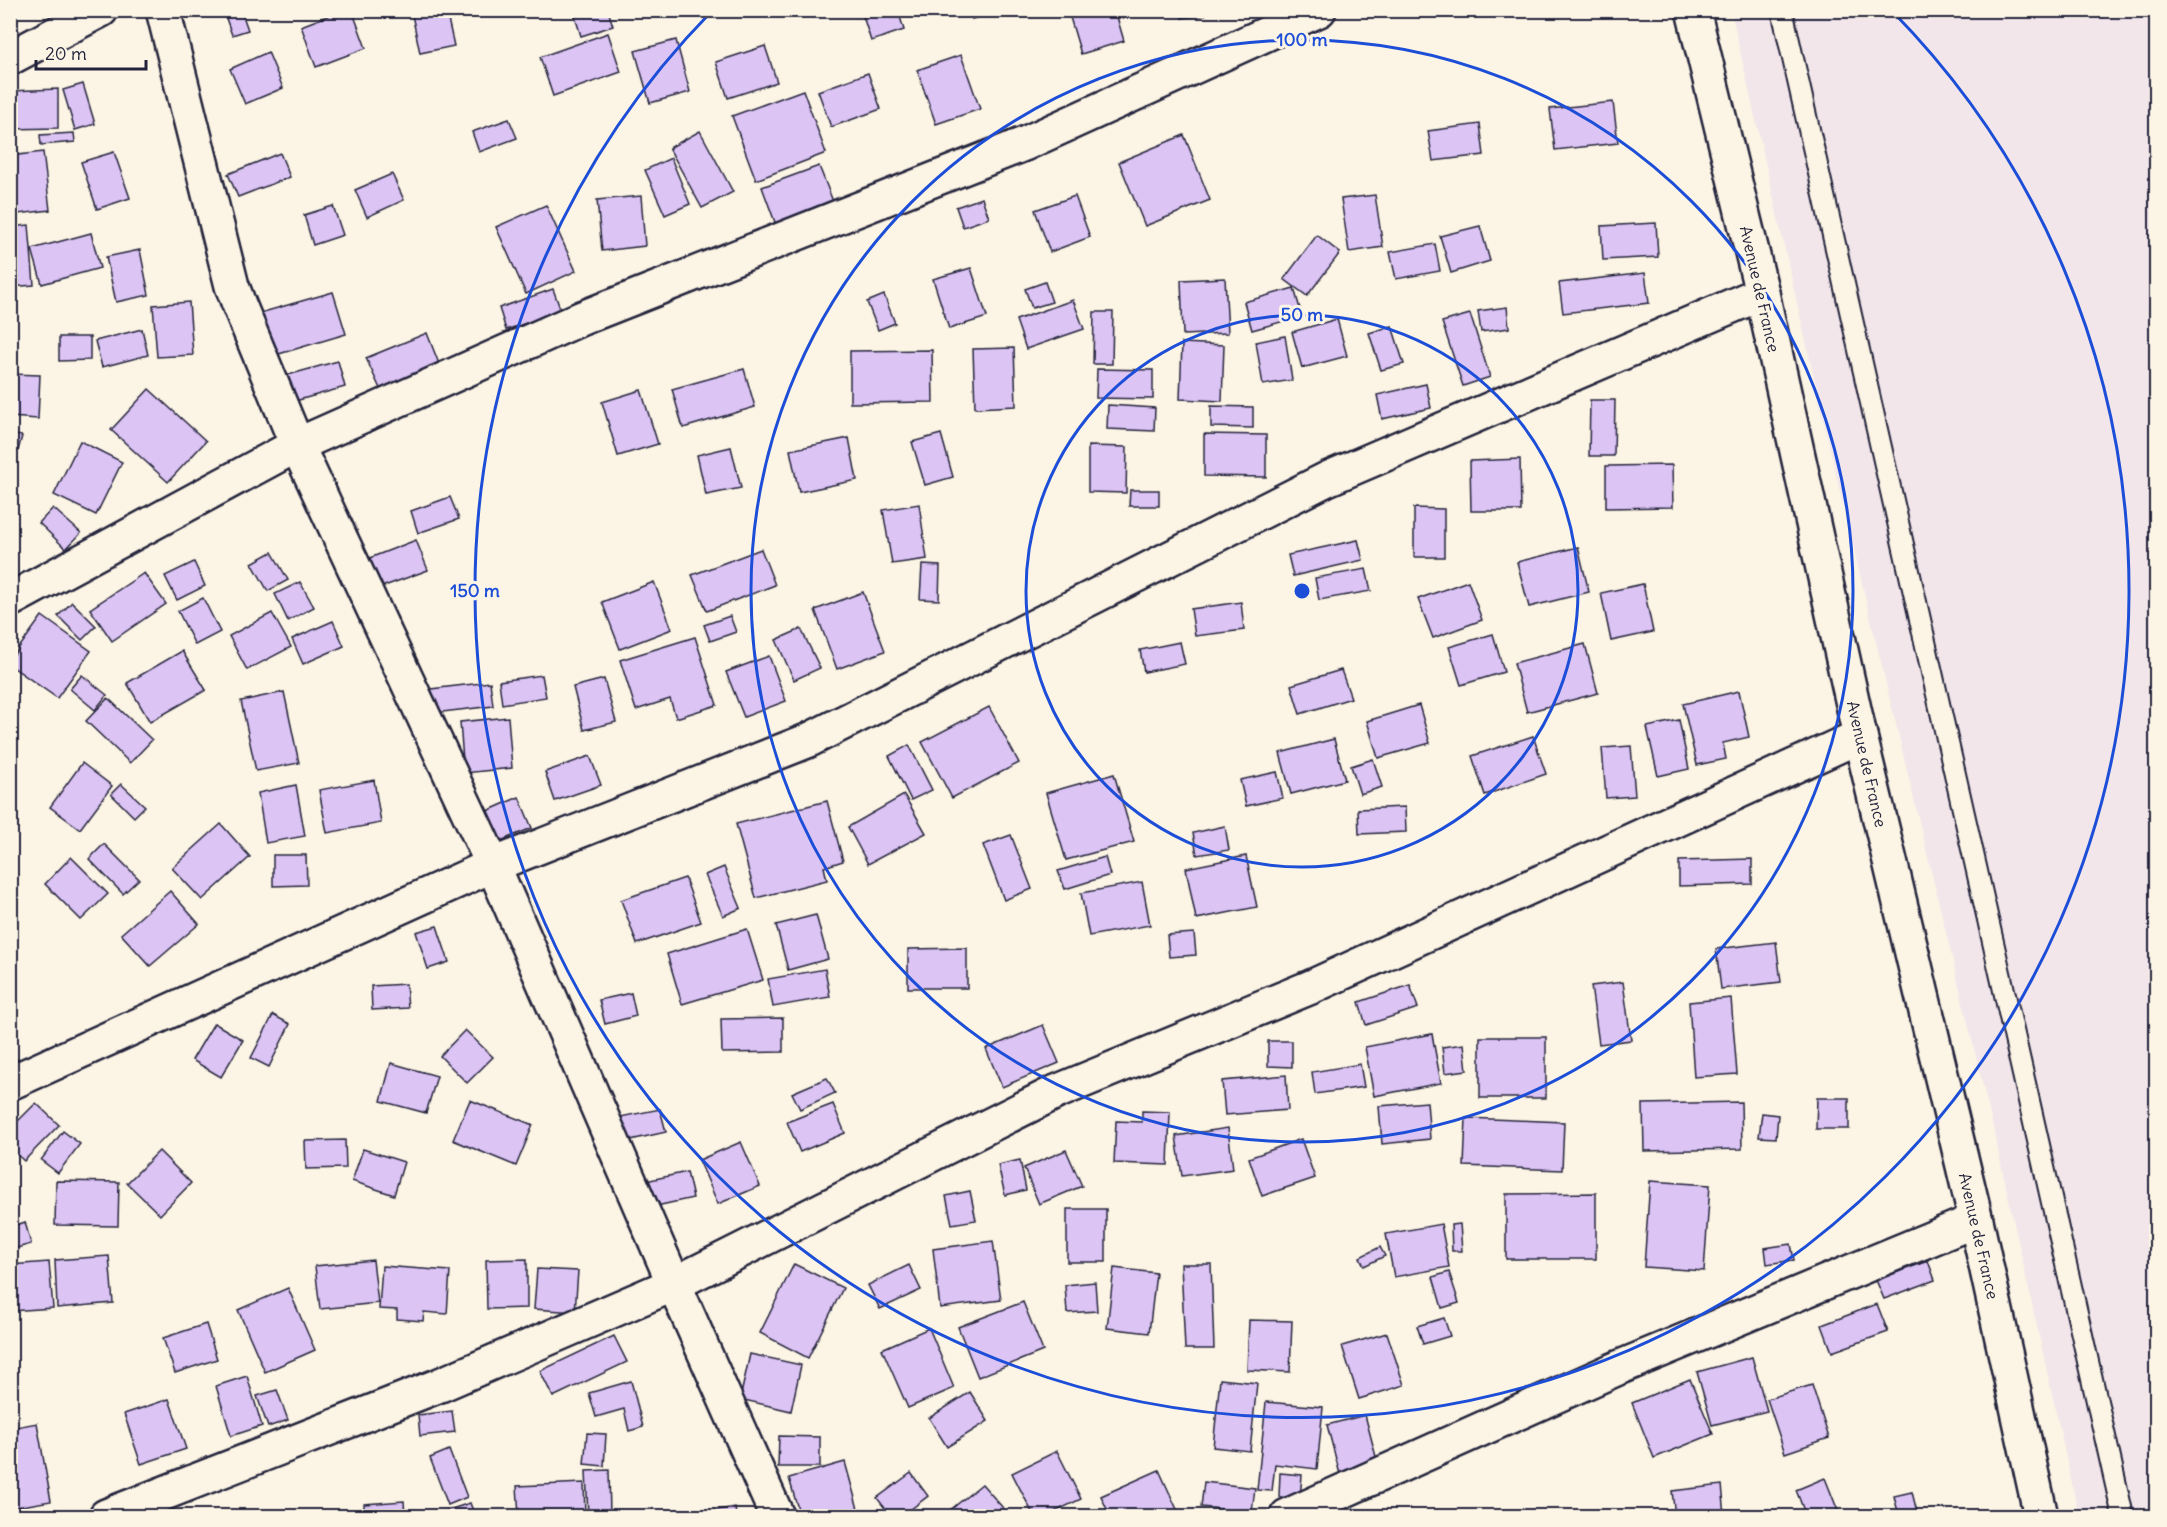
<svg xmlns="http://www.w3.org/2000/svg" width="2167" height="1527" font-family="Delius,sans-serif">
	<rect width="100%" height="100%" fill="#fcf5e5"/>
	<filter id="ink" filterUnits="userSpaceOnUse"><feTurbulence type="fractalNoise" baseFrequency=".0167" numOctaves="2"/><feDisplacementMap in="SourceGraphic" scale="12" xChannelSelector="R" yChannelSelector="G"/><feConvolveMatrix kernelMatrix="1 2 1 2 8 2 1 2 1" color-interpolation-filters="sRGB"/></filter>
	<g filter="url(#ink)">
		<polygon fill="#f2e6ea" points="1731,11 2156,11 2156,1516 2079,1516 1991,1119 1839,488"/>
		<g fill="#dcc4f4" stroke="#22223b" stroke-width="1.5">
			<polygon points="223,10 241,10 248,30 232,35"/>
			<polygon points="343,10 352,10 366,48 316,67 301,26"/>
			<polygon points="411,10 446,10 454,46 420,53"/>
			<polygon points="573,10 608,10 613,26 581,36"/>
			<polygon points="861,10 898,10 904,30 871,41"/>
			<polygon points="970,10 1003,10 972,19"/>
			<polygon points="1081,10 1115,10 1124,41 1081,54 1069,14"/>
			<polygon points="1182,10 1205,10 1205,15 1182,18"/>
			<polygon points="608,33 621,72 553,96 540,57"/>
			<polygon points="676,40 690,92 650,103 635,51"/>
			<polygon points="765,46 777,82 728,98 716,62"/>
			<polygon points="268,52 283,88 245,104 230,69"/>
			<polygon points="961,55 980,109 936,124 917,70"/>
			<polygon points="868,73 881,109 831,127 818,91"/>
			<polygon points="83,84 95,124 75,130 63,90"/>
			<polygon points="58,89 58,128 10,129 10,91"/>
			<polygon points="803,90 826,153 756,180 732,116"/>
			<polygon points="1613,102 1618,143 1555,150 1550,109"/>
			<polygon points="509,119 517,138 479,152 472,132"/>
			<polygon points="1480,124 1484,155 1433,161 1428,131"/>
			<polygon points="700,131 733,192 702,208 669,148"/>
			<polygon points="74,133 75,142 41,145 40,135"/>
			<polygon points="1184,135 1210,200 1145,226 1119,162"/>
			<polygon points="43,152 50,210 10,215 10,156"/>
			<polygon points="114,152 130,198 97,209 81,162"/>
			<polygon points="280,153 290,177 238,197 228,174"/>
			<polygon points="671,158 690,204 665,215 645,170"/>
			<polygon points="819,166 834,204 776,225 762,187"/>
			<polygon points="392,174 404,200 367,217 355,190"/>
			<polygon points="1375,195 1383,247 1349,252 1341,199"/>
			<polygon points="641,196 645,246 602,251 597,200"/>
			<polygon points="1075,196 1090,237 1050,252 1035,210"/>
			<polygon points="982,198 989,218 963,227 956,207"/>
			<polygon points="546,205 576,271 526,294 496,227"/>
			<polygon points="333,206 343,235 313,245 304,215"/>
			<polygon points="1656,223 1658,257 1603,260 1601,226"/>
			<polygon points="29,225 34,285 10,287 10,227"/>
			<polygon points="1480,226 1490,261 1451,273 1440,236"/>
			<polygon points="91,233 100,268 42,284 32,249"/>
			<polygon points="1317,235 1340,253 1307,296 1284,279"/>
			<polygon points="1435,244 1440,271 1396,279 1390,252"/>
			<polygon points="140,250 149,295 116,302 106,257"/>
			<polygon points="971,268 987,317 949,329 933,279"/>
			<polygon points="1645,273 1649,303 1563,313 1559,283"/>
			<polygon points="1225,278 1228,333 1183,335 1181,280"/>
			<polygon points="1045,282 1052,302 1032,308 1025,289"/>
			<polygon points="1294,288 1302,316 1252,330 1244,302"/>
			<polygon points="553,289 561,311 506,330 499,308"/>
			<polygon points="333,292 346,334 272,356 260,313"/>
			<polygon points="884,295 895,323 878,330 867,302"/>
			<polygon points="1073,300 1084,329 1026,349 1016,320"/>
			<polygon points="189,302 193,355 157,357 153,305"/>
			<polygon points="1507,307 1509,328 1481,332 1478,311"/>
			<polygon points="1094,312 1113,312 1112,364 1093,364"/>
			<polygon points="1470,314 1490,377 1463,386 1442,322"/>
			<polygon points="1337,319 1347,356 1302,368 1292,332"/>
			<polygon points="1392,326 1404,364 1381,370 1369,333"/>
			<polygon points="142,329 148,355 102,367 95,341"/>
			<polygon points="427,333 441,369 382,393 366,358"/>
			<polygon points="1285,336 1292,380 1263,385 1256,342"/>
			<polygon points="59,337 90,337 90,360 59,361"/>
			<polygon points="1182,343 1224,345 1222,401 1180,399"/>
			<polygon points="1014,348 1016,406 975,408 973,349"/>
			<polygon points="932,350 933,402 850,403 850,351"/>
			<polygon points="338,361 345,387 295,401 288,375"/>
			<polygon points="744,369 755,407 683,428 672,389"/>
			<polygon points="1097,369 1153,370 1153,399 1096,398"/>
			<polygon points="10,374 40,375 38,419 10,417"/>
			<polygon points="1426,384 1431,408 1382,419 1377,395"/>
			<polygon points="149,389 206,441 168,482 111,430"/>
			<polygon points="641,390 658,444 618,456 602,402"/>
			<polygon points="1590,400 1615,400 1614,456 1589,456"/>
			<polygon points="1108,405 1155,408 1154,431 1107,429"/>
			<polygon points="1211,406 1253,407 1253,428 1211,427"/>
			<polygon points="10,434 22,436 15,462 10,461"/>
			<polygon points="941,434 953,477 925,485 912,442"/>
			<polygon points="1204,434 1266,435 1266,477 1204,476"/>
			<polygon points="849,438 857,480 799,492 790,450"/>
			<polygon points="80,441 122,462 96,515 54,495"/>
			<polygon points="1088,446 1127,447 1126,493 1088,492"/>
			<polygon points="731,447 741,488 706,495 697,455"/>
			<polygon points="1520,459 1521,511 1471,511 1470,461"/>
			<polygon points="1672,465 1673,507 1606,508 1606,466"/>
			<polygon points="1130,490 1159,490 1159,506 1129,506"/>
			<polygon points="450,497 459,519 418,533 411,511"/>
			<polygon points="919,504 927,559 892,564 883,510"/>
			<polygon points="53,508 81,533 66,549 39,523"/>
			<polygon points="1414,508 1444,509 1444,557 1414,557"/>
			<polygon points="416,540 428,570 379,588 367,559"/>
			<polygon points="1358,540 1363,560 1293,576 1288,555"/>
			<polygon points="1578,547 1589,592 1529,607 1517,562"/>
			<polygon points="761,549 775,585 707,611 692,575"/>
			<polygon points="272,552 288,580 268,591 252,563"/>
			<polygon points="194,562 205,586 177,600 165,576"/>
			<polygon points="922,565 940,566 939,600 920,599"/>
			<polygon points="1366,569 1371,591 1319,600 1315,578"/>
			<polygon points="144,573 166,604 112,641 90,609"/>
			<polygon points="1468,581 1482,620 1433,638 1418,599"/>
			<polygon points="300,582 314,607 288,621 275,594"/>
			<polygon points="654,582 672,629 620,649 602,602"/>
			<polygon points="1643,584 1653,632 1611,641 1601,593"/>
			<polygon points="863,592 885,651 837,669 815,610"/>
			<polygon points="203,598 220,632 195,645 178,611"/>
			<polygon points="72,602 96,626 82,640 58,616"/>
			<polygon points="1241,602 1244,630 1195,636 1191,609"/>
			<polygon points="272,613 291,647 247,670 229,636"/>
			<polygon points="42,616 91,651 57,698 10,665 10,660"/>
			<polygon points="730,616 736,632 710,641 704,625"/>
			<polygon points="333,621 344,646 303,664 292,639"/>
			<polygon points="801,629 820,668 794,680 776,640"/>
			<polygon points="1493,634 1504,672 1461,685 1449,647"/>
			<polygon points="695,637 717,705 676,718 670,699 636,710 620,660"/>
			<polygon points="1180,642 1185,664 1144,672 1140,650"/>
			<polygon points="1585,644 1598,693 1527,712 1514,663"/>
			<polygon points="182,651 206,690 150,722 127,683"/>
			<polygon points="769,656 786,701 744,717 726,672"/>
			<polygon points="1341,670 1351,698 1300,714 1291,685"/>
			<polygon points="82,675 107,695 95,710 70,689"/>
			<polygon points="542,675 546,697 502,704 499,681"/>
			<polygon points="604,679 616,722 584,730 573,687"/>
			<polygon points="490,682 493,706 434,713 431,689"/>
			<polygon points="1739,691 1749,737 1723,743 1726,759 1697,765 1683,704"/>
			<polygon points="284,692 299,763 256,771 241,701"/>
			<polygon points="108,698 152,740 130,763 86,721"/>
			<polygon points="1419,705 1430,743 1378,758 1367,721"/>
			<polygon points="989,707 1019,763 952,798 922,742"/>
			<polygon points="508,717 512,768 464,773 460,722"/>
			<polygon points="1679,720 1689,769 1658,776 1647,727"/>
			<polygon points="1533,736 1546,774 1485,795 1472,756"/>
			<polygon points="1334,739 1345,780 1291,794 1280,753"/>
			<polygon points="909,745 932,790 911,800 889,756"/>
			<polygon points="1631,746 1635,796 1606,798 1602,748"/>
			<polygon points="590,756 601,785 555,801 545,772"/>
			<polygon points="1373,759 1382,787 1360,794 1351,766"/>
			<polygon points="82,763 112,786 80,829 50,807"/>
			<polygon points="1277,772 1283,798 1246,806 1240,780"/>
			<polygon points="1114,774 1134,842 1066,860 1046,793"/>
			<polygon points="374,780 381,823 327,833 319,790"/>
			<polygon points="121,784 145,806 134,817 111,794"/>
			<polygon points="296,785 305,836 266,843 258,793"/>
			<polygon points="904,795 926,833 868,864 848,827"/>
			<polygon points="519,797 532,828 498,842 485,812"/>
			<polygon points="827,801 843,861 824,867 827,880 756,898 736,824"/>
			<polygon points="1405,807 1406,832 1359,834 1358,809"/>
			<polygon points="221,824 250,857 202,900 172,868"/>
			<polygon points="1225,826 1229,850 1197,855 1193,833"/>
			<polygon points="1011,835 1032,889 1004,900 983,845"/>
			<polygon points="104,844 139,879 123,894 89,859"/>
			<polygon points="273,855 306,855 307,885 273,886"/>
			<polygon points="1246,856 1257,907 1196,919 1186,868"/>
			<polygon points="71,857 108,894 81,920 45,884"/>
			<polygon points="1105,857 1110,875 1065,889 1058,871"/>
			<polygon points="1752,859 1752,884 1679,886 1679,861"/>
			<polygon points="724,867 741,908 723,916 705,875"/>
			<polygon points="685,878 701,922 637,944 621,900"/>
			<polygon points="1142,882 1150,925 1089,936 1081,893"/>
			<polygon points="170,891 199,924 150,966 121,934"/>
			<polygon points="816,915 828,959 788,970 776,925"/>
			<polygon points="437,926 449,962 428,969 416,932"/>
			<polygon points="747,929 763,980 682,1004 667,954"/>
			<polygon points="1194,933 1196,955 1169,957 1167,935"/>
			<polygon points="1776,942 1781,982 1721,989 1716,949"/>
			<polygon points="967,948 967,988 908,988 908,949"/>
			<polygon points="825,969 830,997 773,1007 768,979"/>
			<polygon points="1623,982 1631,1040 1599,1044 1591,986"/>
			<polygon points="406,984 408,1008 372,1010 371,986"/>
			<polygon points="1410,985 1418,1008 1366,1025 1359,1002"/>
			<polygon points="631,993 636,1016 605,1024 599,1000"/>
			<polygon points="1731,998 1737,1074 1694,1077 1689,1002"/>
			<polygon points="273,1015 290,1024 269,1067 251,1058"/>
			<polygon points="783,1018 783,1052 722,1053 721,1019"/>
			<polygon points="214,1023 243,1040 221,1077 192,1060"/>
			<polygon points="1043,1025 1059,1063 1002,1087 986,1049"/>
			<polygon points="465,1030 493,1057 467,1083 440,1056"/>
			<polygon points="1432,1034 1441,1083 1374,1096 1365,1047"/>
			<rect x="1480" y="1037" width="66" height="61"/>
			<polygon points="1268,1041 1292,1041 1292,1067 1268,1066"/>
			<polygon points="1464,1044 1467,1070 1445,1073 1442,1047"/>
			<polygon points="391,1063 437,1076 426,1113 381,1101"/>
			<polygon points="1360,1064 1364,1087 1315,1094 1312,1072"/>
			<polygon points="1286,1075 1288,1110 1225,1115 1222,1081"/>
			<polygon points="827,1078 835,1093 800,1109 792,1093"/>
			<polygon points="1817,1098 1849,1098 1849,1129 1816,1129"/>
			<polygon points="470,1100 533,1125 516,1166 453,1140"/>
			<polygon points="1427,1102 1430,1139 1382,1144 1379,1106"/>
			<polygon points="1741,1102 1742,1149 1644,1151 1643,1104"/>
			<polygon points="36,1103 59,1125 24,1161 10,1148 10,1129"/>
			<polygon points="833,1104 845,1133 800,1152 787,1122"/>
			<polygon points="660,1109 666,1132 626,1141 620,1117"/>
			<polygon points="1142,1111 1170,1112 1168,1165 1114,1163 1116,1121 1142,1122"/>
			<polygon points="1762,1113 1778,1115 1776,1138 1759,1137"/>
			<polygon points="1466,1118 1564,1122 1562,1170 1464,1166"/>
			<polygon points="1228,1128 1233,1169 1182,1176 1176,1136"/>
			<polygon points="63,1131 80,1144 58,1173 41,1160"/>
			<polygon points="1301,1139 1315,1178 1262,1196 1249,1158"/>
			<polygon points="345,1140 346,1168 306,1169 305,1141"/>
			<polygon points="741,1142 760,1186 718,1204 699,1160"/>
			<polygon points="363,1149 404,1162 394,1195 352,1181"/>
			<polygon points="1066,1150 1082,1186 1039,1204 1024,1168"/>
			<polygon points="159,1151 191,1183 160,1215 127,1183"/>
			<polygon points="1020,1160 1026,1190 1005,1195 998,1165"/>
			<polygon points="687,1172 693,1198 647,1208 641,1182"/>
			<polygon points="56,1181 119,1182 118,1226 55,1225"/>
			<polygon points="1650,1181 1710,1185 1704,1271 1644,1267"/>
			<polygon points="970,1191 976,1220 952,1224 946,1196"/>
			<polygon points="1596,1193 1596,1259 1506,1259 1506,1194"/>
			<rect x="1067" y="1209" width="39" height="53"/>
			<polygon points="25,1222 31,1244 10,1250 10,1227"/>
			<polygon points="1441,1224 1449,1267 1394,1277 1386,1234"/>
			<polygon points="1460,1224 1462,1251 1452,1251 1451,1225"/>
			<polygon points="993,1241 1001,1300 940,1308 933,1249"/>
			<polygon points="1791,1244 1794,1260 1767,1264 1765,1248"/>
			<polygon points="1380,1247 1385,1256 1364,1266 1360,1257"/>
			<polygon points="109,1256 113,1303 57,1308 55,1260"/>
			<polygon points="527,1259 527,1308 487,1309 486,1260"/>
			<polygon points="373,1260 378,1303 320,1309 315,1266"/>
			<polygon points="1928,1261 1935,1280 1884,1299 1876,1280"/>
			<polygon points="49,1262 53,1308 10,1311 10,1265"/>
			<polygon points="794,1264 843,1288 808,1358 760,1333"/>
			<polygon points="1181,1264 1211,1264 1214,1349 1185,1349"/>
			<polygon points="909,1265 921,1290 880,1309 868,1285"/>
			<polygon points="382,1266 450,1271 447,1314 424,1312 423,1321 397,1319 397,1310 379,1309"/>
			<polygon points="1114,1268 1156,1273 1149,1333 1107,1328"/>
			<polygon points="537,1269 578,1271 575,1312 534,1309"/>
			<polygon points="1449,1272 1459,1303 1442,1308 1433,1277"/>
			<polygon points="1095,1282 1097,1311 1067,1313 1065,1285"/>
			<polygon points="288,1288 315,1350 265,1372 238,1310"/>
			<polygon points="1023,1302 1043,1351 978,1377 958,1327"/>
			<polygon points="1877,1304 1888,1332 1832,1352 1822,1325"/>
			<polygon points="1444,1318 1450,1336 1423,1344 1417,1326"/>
			<polygon points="1249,1320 1292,1321 1290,1372 1247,1370"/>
			<polygon points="206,1324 217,1359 175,1373 163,1338"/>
			<polygon points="929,1328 954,1388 908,1408 882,1349"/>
			<polygon points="1387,1333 1404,1385 1359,1399 1342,1346"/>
			<polygon points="614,1336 627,1362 553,1397 540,1371"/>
			<polygon points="750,1354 801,1365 791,1411 740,1399"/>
			<polygon points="1752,1357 1767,1411 1712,1425 1697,1372"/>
			<polygon points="247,1376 262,1426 231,1436 216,1386"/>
			<polygon points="1220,1379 1257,1383 1250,1451 1213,1447"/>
			<polygon points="1690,1379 1713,1434 1654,1458 1632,1403"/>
			<polygon points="631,1381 643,1427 629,1431 624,1409 596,1417 589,1393"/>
			<polygon points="1812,1385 1829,1438 1785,1453 1767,1399"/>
			<polygon points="277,1390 288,1420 268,1427 257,1396"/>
			<polygon points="970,1392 988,1421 947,1447 929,1418"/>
			<polygon points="169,1399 186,1449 141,1464 124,1414"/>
			<polygon points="1266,1402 1323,1407 1317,1469 1275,1464 1272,1491 1257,1490"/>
			<polygon points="452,1411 455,1432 420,1436 418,1415"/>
			<polygon points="1365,1415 1379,1468 1341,1478 1327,1425"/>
			<polygon points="37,1423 51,1501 10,1508 10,1428"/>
			<polygon points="587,1433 606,1434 604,1466 584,1464"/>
			<polygon points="779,1436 820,1437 820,1467 778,1467"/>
			<polygon points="449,1450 467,1497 448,1505 430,1458"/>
			<polygon points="1057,1451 1081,1499 1046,1516 1034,1516 1012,1473"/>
			<polygon points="845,1462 858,1509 830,1516 800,1516 789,1478"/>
			<polygon points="609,1470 610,1516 588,1516 586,1471"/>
			<polygon points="1159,1470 1180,1516 1110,1516 1101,1496"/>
			<polygon points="911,1473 928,1496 902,1516 891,1516 877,1498"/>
			<polygon points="1280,1473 1302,1475 1300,1498 1279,1497"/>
			<polygon points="1825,1478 1840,1516 1806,1516 1796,1490"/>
			<polygon points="1204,1482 1255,1488 1252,1512 1201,1507"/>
			<polygon points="584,1483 585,1516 519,1516 517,1486"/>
			<polygon points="982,1484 1010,1516 943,1516"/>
			<polygon points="1722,1485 1725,1516 1675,1516 1672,1491"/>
			<polygon points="1912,1492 1918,1516 1899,1516 1894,1496"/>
			<polygon points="404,1501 405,1516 364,1516 364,1504"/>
			<polygon points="470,1503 475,1516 430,1516"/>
			<polygon points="735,1507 736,1516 701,1516 700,1513"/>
		</g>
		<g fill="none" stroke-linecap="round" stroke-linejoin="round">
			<g stroke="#22223b" stroke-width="24">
				<polyline id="service" points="1782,10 2123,1516"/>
			</g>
			<g stroke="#22223b" stroke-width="38">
				<g id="minor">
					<polyline points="163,10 232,286 240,307 297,445 493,865 674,1284 777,1516"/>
					<polyline points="10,58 101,10"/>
					<polyline points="10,600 297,445 582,318 1024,144 1319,10"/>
					<polyline points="10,1083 493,865 807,741 1327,479 1762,293"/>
					<polyline points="106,1516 440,1385 674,1284 1056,1092 1311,987 1860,736"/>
					<polyline points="1287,1516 1618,1368 1976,1220"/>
				</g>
			</g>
			<g stroke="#22223b" stroke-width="38">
				<polyline id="secondary" points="1693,10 1762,293 1860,736 1976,1220 2041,1516"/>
			</g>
			<use href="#service" stroke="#fcf5e5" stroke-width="20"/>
			<use href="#minor" stroke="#fcf5e5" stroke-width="33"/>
			<use href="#secondary" stroke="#fcf5e5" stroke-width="33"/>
		</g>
	</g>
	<g fill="none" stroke="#1d4ed8" stroke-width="3">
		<circle cx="1302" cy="591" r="276"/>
		<circle cx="1302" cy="591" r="551"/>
		<path d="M1892 11A827 827 0 1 1 712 11"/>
	</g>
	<g text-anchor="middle" stroke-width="6" stroke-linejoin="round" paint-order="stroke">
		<g font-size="16" fill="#22223b" stroke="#fcf5e5">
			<text transform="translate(1760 289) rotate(77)" y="6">Avenue de France</text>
			<text transform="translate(1867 764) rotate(77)" y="6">Avenue de France</text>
			<text transform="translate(1979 1236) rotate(77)" y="6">Avenue de France</text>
		</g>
	</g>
	<circle cx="1302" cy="591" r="9" fill="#1d4ed8" stroke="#fcf5e5" stroke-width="3"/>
	<g font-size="18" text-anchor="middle" font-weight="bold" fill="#1d4ed8" stroke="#fcf5e5" stroke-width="6" stroke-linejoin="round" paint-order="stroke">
		<text x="1302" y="46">100 m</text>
		<text x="1302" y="321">50 m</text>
		<text x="475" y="597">150 m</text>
	</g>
	<rect width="2167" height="1527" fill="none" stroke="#fcf5e5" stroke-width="36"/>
	<rect x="18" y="18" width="2131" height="1491" fill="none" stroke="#22223b" stroke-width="2" filter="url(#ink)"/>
	<path d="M36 60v9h110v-9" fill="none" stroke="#22223b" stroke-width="3"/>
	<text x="45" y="60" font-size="18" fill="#22223b" stroke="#fcf5e5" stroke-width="4.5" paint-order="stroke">20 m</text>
</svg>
